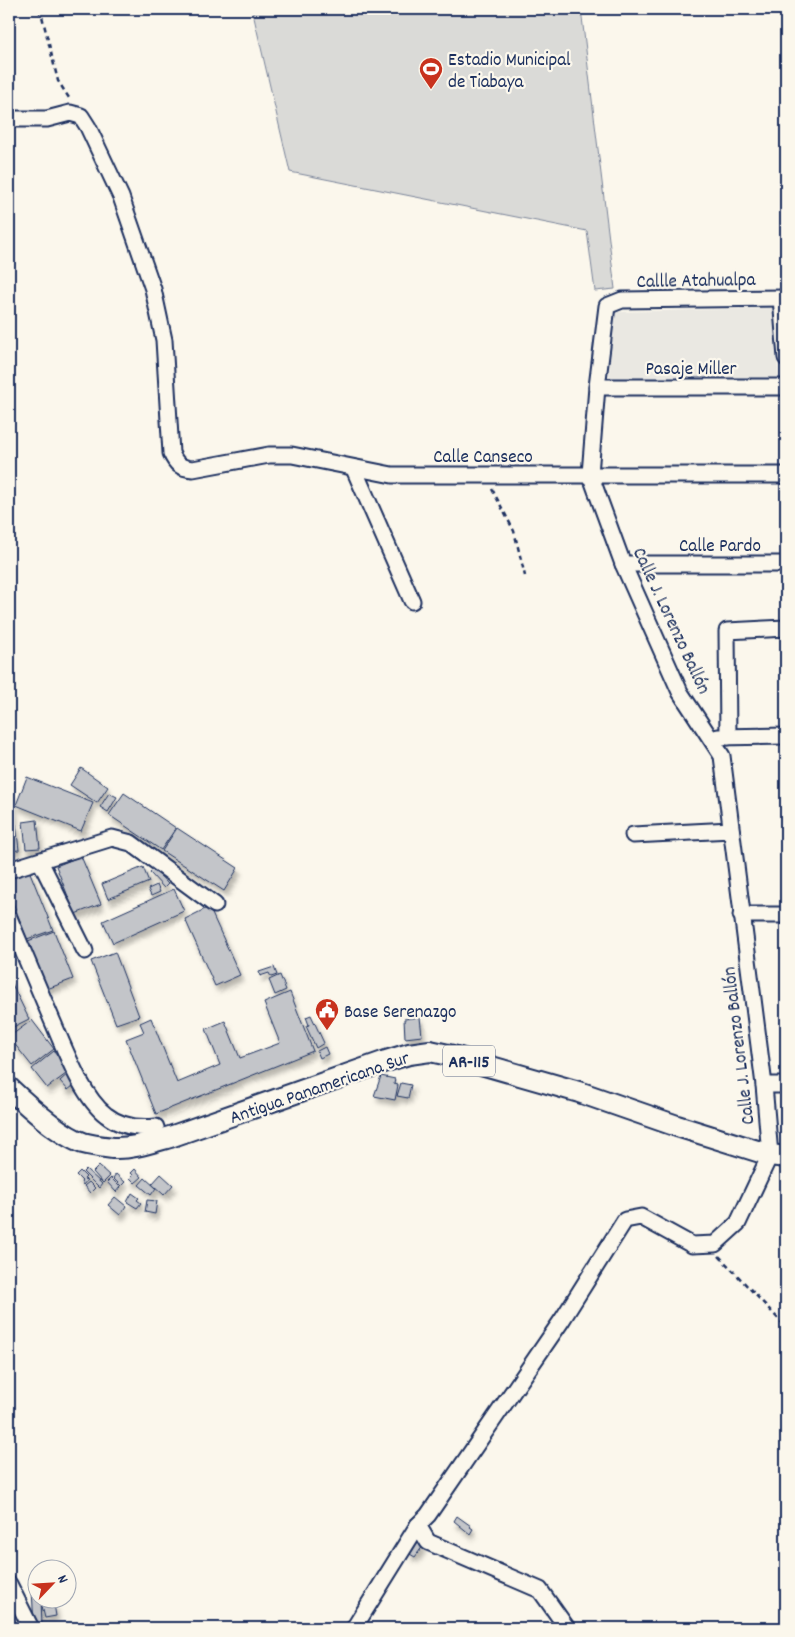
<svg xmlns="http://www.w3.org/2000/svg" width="795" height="1637" font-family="Dekko,sans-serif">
	<defs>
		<filter id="shadow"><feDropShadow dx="3" dy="5.5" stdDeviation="2.5" flood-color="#0004"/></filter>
	</defs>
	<rect width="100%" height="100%" fill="#fbf7ec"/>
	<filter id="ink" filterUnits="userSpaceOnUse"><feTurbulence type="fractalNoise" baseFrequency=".02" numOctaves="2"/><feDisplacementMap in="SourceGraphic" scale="10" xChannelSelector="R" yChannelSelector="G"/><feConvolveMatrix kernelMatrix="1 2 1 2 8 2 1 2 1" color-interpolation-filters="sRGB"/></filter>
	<g filter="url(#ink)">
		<polygon fill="#eae8e2" points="772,308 779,380 608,384 614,312"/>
		<polygon fill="#dadad7" stroke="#7a849a" points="252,9 581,9 615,289 595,291 587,231 290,172"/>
		<g fill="#c3c5c9" stroke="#1b2f5e" filter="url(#shadow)">
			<polygon points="81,768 108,787 97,803 70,785"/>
			<polygon points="27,777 93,803 81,831 16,805"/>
			<polygon points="109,793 117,797 108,812 100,807"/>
			<polygon points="124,793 176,828 161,850 109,815"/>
			<polygon points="9,795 12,795 15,821 9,821"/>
			<polygon points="37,820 40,848 26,849 23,822"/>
			<polygon points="16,824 19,850 9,851 9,825"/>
			<polygon points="177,828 238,868 224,891 162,851"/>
			<polygon points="81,856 101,904 75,914 56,866"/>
			<polygon points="143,867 149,882 108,899 102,884"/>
			<polygon points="154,869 168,884 164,888 150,873"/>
			<polygon points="29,870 53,930 27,939 9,892 9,878"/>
			<polygon points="157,885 160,892 151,896 148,889"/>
			<polygon points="174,889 184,911 113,943 103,921"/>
			<polygon points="209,907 240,975 215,986 185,919"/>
			<polygon points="54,931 73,979 47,989 28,941"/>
			<polygon points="115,952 139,1016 116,1024 91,961"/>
			<polygon points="274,967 277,975 271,977 269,973 260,976 259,972"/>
			<polygon points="280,975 286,990 275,995 269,980"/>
			<polygon points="9,978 29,1019 9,1029"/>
			<polygon points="290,992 313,1051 156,1114 126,1039 144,1032 140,1023 151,1018 177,1083 220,1065 206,1029 225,1021 240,1058 280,1043 264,1003"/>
			<polygon points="311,1015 324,1043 316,1048 306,1026 309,1025 306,1017"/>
			<polygon points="420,1017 422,1036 405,1038 404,1019"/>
			<polygon points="32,1020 54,1049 32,1066 9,1037"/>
			<polygon points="325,1047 328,1054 320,1058 317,1051"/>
			<polygon points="54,1051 70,1071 47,1088 32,1069"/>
			<polygon points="70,1072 78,1082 68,1090 60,1081"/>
			<polygon points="381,1076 395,1079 394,1084 398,1085 395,1100 374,1096"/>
			<polygon points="401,1083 411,1085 408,1098 397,1096"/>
			<polygon points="99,1166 110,1176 103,1183 93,1172"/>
			<polygon points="86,1169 102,1184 99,1188 83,1172"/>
			<polygon points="135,1169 142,1177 135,1183 130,1178 133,1175 131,1173"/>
			<polygon points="80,1171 86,1177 84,1179 87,1180 83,1185 81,1182 82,1181 76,1175"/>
			<polygon points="116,1174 125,1182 121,1186 113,1178"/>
			<polygon points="161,1174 173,1185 164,1195 152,1184"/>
			<polygon points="111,1178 120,1187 116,1192 107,1182"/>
			<polygon points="145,1178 156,1188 151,1195 139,1185"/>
			<polygon points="89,1182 95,1188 90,1193 84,1186"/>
			<polygon points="132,1193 139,1198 137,1200 141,1203 137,1208 127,1202"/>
			<polygon points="115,1197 126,1206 120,1215 108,1205"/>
			<polygon points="147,1200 157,1201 155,1214 145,1212"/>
			<polygon points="457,1516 471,1526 470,1527 473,1529 470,1534 454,1521"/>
			<polygon points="416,1541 423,1546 415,1557 408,1553"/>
			<polygon points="32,1589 38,1589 38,1600 41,1600 42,1625 34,1626"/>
			<polygon points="54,1604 56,1616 45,1618 42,1606"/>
		</g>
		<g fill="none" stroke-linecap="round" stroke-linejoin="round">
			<g stroke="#1b2f5e" stroke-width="19">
				<g id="minor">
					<path d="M9 119H47L70 113 81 116 88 127 121 197 153 289 164 340 171 453C176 464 180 468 193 469L269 455H292L392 475H786"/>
					<polyline points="781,298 786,358"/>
					<polyline points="597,387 786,387"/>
					<polyline points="354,469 412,601"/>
					<polyline points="623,564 786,564"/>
					<polyline points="718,737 786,736"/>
					<polyline points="728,737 727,631 786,628"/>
					<polyline points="633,835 731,830"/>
					<polyline points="40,861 85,951"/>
					<polyline points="9,870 112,838 131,843 215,905"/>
					<polyline points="741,915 786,915"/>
					<path d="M9 918C23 952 38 986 52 1020 64 1047 82 1097 106 1115 121 1127 138 1129 156 1127"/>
					<polyline points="764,1085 786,1085"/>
					<polyline points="418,1525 428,1542 540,1590 567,1628"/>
					<polyline points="9,1584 31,1628"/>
					<polyline points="354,1628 418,1525 428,1515 562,1320 625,1220 641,1217 692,1245 715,1244 738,1223 770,1155 764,1085 722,756 680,692 623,564 590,474 597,387 607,306 622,300 786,298"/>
				</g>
			</g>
			<g stroke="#1b2f5e" stroke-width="24">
				<path id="major" d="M9 1088C27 1105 59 1135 83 1143 90 1145 105 1147 113 1148 132 1149 152 1142 170 1137L386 1061 409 1054 430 1051 453 1056 579 1092 677 1126 770 1155 786 1157"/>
			</g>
			<g stroke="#1b2f5e" stroke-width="2.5" stroke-dasharray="5 4" stroke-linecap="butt">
				<polyline points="38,9 42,16 58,81 71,101"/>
				<polyline points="492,489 514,531 525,576"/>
				<polyline points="719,1256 786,1327"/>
			</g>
			<use href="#minor" stroke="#fbf7ec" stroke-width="15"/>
			<use href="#major" stroke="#fbf7ec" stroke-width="20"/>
		</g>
	</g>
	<defs>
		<g id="stadium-pin" transform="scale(1.25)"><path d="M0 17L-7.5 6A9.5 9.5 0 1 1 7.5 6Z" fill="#c8321e" stroke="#fbf7ec"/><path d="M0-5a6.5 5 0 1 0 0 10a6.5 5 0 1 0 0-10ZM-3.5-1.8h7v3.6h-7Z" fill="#fff"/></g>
		<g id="civic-pin" transform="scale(1.25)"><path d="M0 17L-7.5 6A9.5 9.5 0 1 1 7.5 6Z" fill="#c8321e" stroke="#fbf7ec"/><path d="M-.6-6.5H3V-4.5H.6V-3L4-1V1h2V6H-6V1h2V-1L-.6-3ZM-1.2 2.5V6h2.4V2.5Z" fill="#fff"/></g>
	</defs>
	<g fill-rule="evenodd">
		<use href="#stadium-pin" x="431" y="69"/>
		<use href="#civic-pin" x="327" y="1010"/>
	</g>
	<g text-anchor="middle" stroke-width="4.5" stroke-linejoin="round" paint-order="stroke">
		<rect fill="#fbf7ec" stroke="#5e6b89" stroke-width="1" x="443" y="1045.5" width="52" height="31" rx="4"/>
		<g font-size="18" font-weight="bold" fill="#1b2f5e">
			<text x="469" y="1067">AR-115</text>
		</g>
		<g font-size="19" fill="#1b2f5e" stroke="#fbf7ec" text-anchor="start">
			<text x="448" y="65">Estadio Municipal<tspan x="448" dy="22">de Tiabaya</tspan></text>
			<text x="344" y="1017">Base Serenazgo</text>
		</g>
		<g font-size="19" fill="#1b2f5e" stroke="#fbf7ec">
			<text transform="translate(696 279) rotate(-1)" y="7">Callle Atahualpa</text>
			<text x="691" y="374">Pasaje Miller</text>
			<text x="483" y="462">Calle Canseco</text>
			<text x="720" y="551">Calle Pardo</text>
			<text transform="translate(673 620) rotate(65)" y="7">Calle J. Lorenzo Ballón</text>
			<text transform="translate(737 1046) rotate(-97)" y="7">Calle J. Lorenzo Ballón</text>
			<text transform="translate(319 1086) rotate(-19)" y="7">Antigua Panamericana Sur</text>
		</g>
	</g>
	<rect width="795" height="1637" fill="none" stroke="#fbf7ec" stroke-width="30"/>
	<rect x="15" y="15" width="765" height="1607" fill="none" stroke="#1b2f5e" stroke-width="2" filter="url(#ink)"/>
	<g transform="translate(52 1584) rotate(65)"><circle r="24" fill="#fbf7ec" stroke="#a1a7b3"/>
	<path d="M0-4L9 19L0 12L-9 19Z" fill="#c8321e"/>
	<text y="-8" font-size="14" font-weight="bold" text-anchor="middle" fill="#1b2f5e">N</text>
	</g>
</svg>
